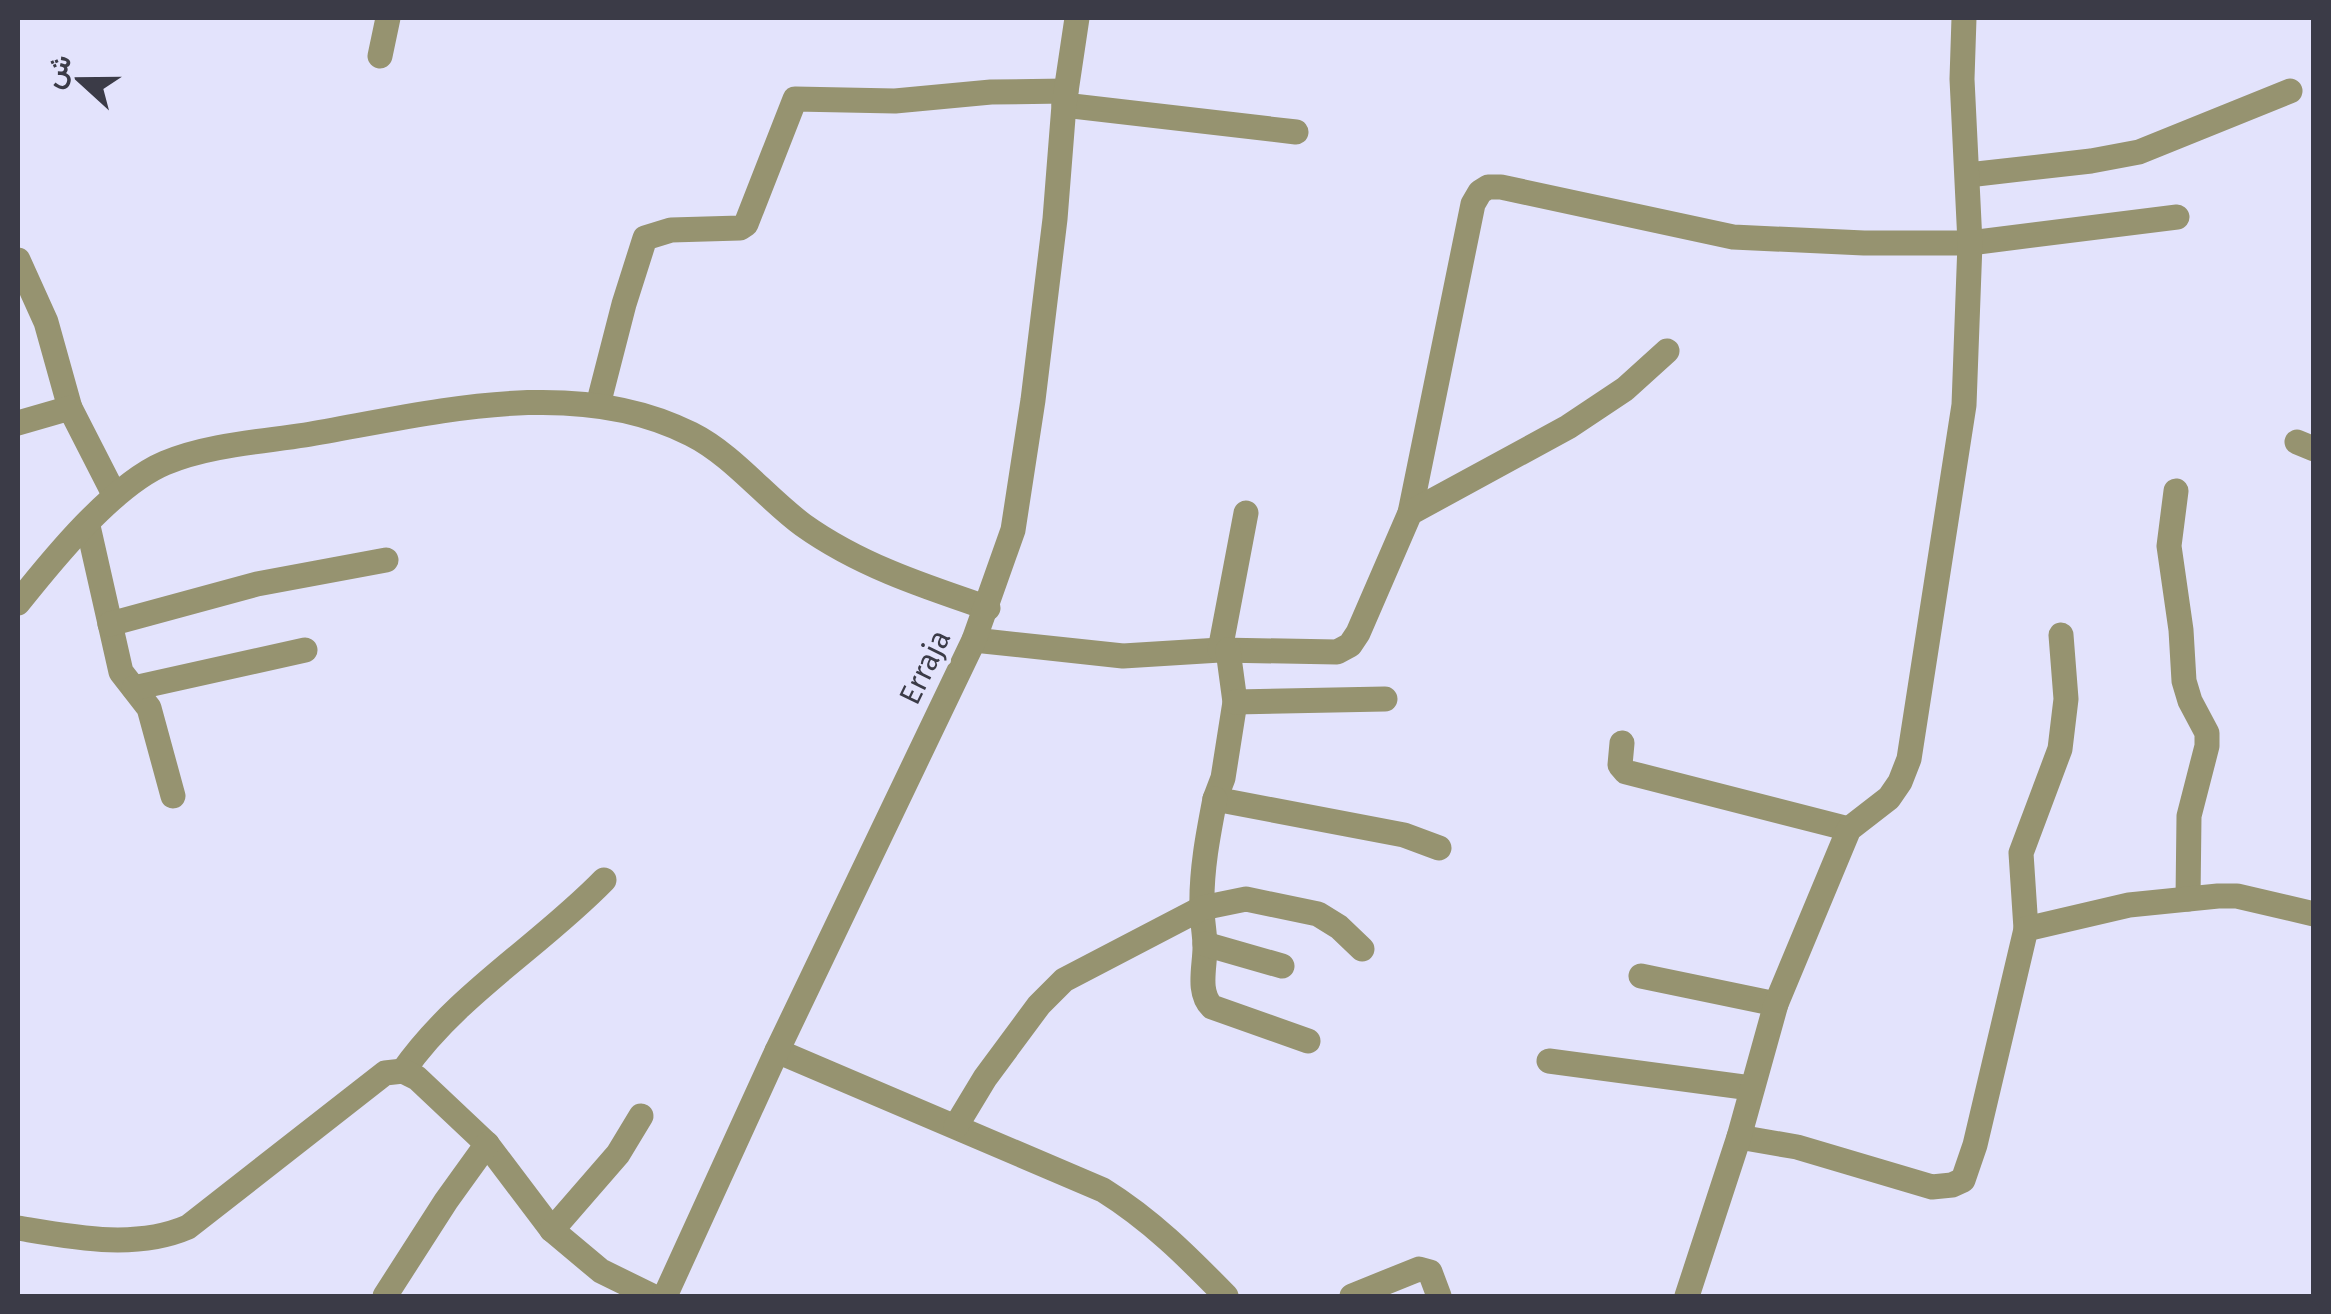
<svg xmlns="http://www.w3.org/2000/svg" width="2331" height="1314" font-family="'Fira Sans',Vazirmatn,sans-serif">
	<rect width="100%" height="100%" fill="#e3e3fc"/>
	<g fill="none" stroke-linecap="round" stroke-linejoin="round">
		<g stroke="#969370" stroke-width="25">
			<polyline points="380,56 388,18"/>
			<polyline points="1064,105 1296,132"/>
			<polyline points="1968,175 2091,161 2139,152 2290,91"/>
			<polyline points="18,260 46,322 70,408"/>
			<polyline points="598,405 624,304 645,238 671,230 740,228 746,224 795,99 895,101 991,92 1066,91"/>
			<polyline points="18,423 70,408 115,496"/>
			<polyline points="2297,442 2314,449"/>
			<polyline points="2176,491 2169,546 2181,630 2184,681 2190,701 2207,733 2207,746 2189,816 2188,899"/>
			<polyline points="1410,513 1473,204 1480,192 1488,187 1501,187 1733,237 1864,243 1970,243 2177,217"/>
			<polyline points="88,526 121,672 149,708 173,796"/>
			<path d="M18 603C53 559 113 485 165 463 208 445 259 442 305 435 429 414 573 374 691 434 733 455 765 497 803 525 859 565 923 586 988 608"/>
			<polyline points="110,624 257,584 386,560"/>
			<polyline points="974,640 1123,656 1220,650 1337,652 1350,645 1358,633 1410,513 1568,427 1625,389 1667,351"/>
			<polyline points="1220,650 1246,513"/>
			<polyline points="1228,650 1235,702 1223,778 1215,799 1404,835 1439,848"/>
			<polyline points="134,688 305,650"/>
			<polyline points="1235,702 1385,699"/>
			<polyline points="1622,743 1620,765 1626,772 1849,829"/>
			<path d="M1215 799C1208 835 1201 871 1202 908 1202 921 1205 934 1205 947 1205 967 1197 992 1212 1007L1308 1041"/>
			<polyline points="2026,929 2021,853 2060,749 2066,699 2061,635"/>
			<polyline points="1205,944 1282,966"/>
			<polyline points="1641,976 1776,1004"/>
			<path d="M777 1051 1103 1190C1151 1220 1187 1256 1226 1296"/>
			<polyline points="1549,1061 1751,1088"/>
			<path d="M403 1071C457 994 540 946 604 880"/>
			<polyline points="956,1126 985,1078 1039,1005 1064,980 1202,908 1246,899 1318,914 1339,927 1362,949"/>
			<polyline points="1739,1137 1797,1147 1932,1187 1952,1185 1963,1180 1975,1145 2026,929 2129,905 2218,896 2237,896 2314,914"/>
			<path d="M18 1228C72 1237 135 1250 188 1227L385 1073 403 1071 417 1078 487 1144 552 1230 601 1271 652 1296"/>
			<polyline points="552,1230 618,1154 641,1116"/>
			<polyline points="385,1296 446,1201 487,1144"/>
			<polyline points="665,1296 777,1051 974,640 1013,530 1033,400 1055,219 1064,105 1077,18"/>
			<polyline points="1352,1296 1419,1269 1430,1272 1439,1296"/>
			<polyline points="1687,1296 1739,1137 1776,1004 1849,829 1889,798 1900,782 1909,759 1964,405 1970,243 1962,79 1964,18"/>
		</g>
	</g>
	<g text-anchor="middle" stroke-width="9" stroke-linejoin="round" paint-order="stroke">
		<g font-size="30" fill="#3b3b47" stroke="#e3e3fc">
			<text transform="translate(925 667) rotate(-64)" y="10">Erraja</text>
		</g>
	</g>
	<rect width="2331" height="1314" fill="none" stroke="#3b3b47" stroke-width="40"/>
	<g transform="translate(80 80) rotate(291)" stroke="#e3e3fc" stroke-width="8" paint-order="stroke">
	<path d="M0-8L18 38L0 25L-18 38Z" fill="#3b3b47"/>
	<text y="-15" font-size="28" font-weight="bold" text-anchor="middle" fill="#3b3b47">ش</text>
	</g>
</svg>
